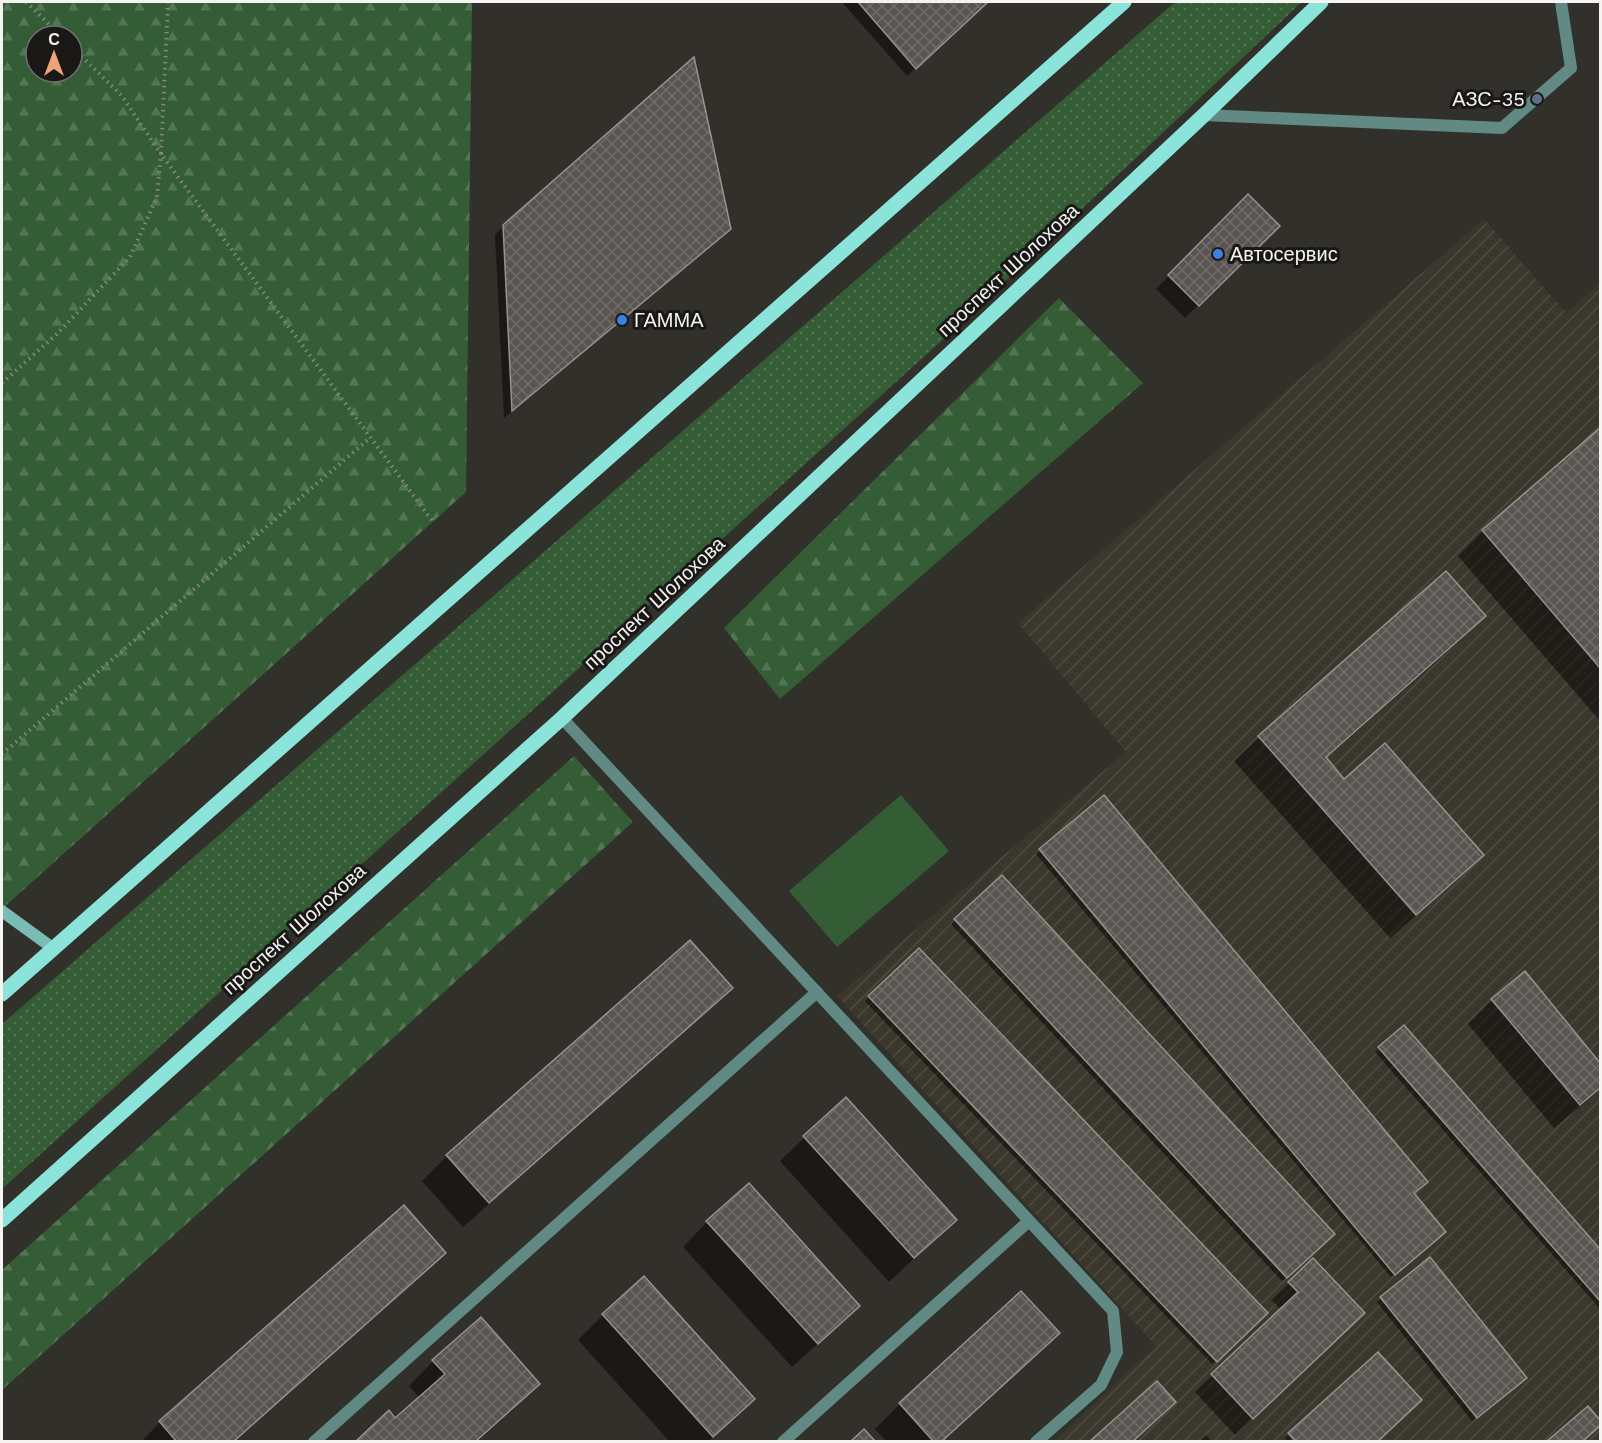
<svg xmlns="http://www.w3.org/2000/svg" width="1602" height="1443" font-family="'Work Sans',sans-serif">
	<defs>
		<pattern id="industrial-furrows" width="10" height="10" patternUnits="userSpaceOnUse" patternTransform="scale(1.5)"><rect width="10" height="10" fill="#3b372c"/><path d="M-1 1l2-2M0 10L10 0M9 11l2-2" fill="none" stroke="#4e4b41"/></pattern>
		<pattern id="grass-dots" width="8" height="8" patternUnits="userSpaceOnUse" patternTransform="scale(1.5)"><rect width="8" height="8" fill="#345d36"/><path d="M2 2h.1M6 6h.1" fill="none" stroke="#527554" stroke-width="1.8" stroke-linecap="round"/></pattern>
		<pattern id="forest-firs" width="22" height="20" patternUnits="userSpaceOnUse" patternTransform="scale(1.5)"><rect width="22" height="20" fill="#345d36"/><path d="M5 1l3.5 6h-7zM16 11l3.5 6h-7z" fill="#527554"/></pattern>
		<pattern id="building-cross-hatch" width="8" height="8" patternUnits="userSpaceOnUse" patternTransform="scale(1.5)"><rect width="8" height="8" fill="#595450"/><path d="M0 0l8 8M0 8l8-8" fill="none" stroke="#716d6a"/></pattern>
	</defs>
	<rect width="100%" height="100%" fill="#32302b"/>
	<polygon fill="url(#industrial-furrows)" points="1484,219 1566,313 1600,283 1600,1441 1054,1441 1156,1346 837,996 1126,752 1018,623"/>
	<polygon fill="url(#grass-dots)" points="1175,2 1301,2 1285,18 937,345 2,1189 2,1024"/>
	<g fill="url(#forest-firs)" fill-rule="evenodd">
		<path d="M2 2H472L466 492 2 909ZM36 36H72V72H36Z"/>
		<polygon points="1059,298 1143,383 780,699 724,628"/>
		<polygon points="574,756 633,822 2,1390 2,1270"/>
	</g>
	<polygon fill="#345d36" points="901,795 949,851 837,947 789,891"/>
	<g fill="#0007">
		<polygon points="842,2 986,2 907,76"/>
		<polygon points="1248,197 1278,226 1185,318 1156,289"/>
		<polygon points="504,226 730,229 721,238 504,418 495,235"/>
		<polygon points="1600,430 1600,721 1458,556 1483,531"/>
		<polygon points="1484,616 1460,641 1325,759 1344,781 1482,855 1457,880 1390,938 1234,761 1259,737"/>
		<polygon points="1040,850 1412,1193 1440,1236 1391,1277 1036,854"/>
		<polygon points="1002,877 1333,1234 1282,1281 951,924"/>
		<polygon points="690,942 731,988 706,1012 463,1227 422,1181 447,1156"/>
		<polygon points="919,950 1266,1313 1212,1364 865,1001"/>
		<polygon points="1524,973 1600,1065 1600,1088 1586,1102 1554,1128 1468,1024 1492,1000"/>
		<polygon points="1404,1027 1600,1251 1600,1309 1375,1052"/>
		<polygon points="805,1137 955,1220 889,1282 780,1161"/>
		<polygon points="707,1222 858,1306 833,1330 792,1367 683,1247"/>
		<polygon points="444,1253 420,1277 234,1442 141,1442 160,1422"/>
		<polygon points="1430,1259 1521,1381 1472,1421 1377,1302"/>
		<polygon points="644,1278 753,1399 708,1442 670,1442 578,1340 603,1315"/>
		<polygon points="1289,1283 1346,1331 1235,1435 1195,1392 1281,1310 1272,1300"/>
		<polygon points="1021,1293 941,1442 887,1442 875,1429 900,1404"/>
		<polygon points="1378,1354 1375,1442 1289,1442 1285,1438"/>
		<polygon points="433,1361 538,1384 514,1409 477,1442 356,1442 395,1420 420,1398 409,1386"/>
		<polygon points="1206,1435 1212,1442 1198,1442"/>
	</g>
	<g fill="url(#building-cross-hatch)" stroke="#98928e" stroke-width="1.5">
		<polygon points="858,2 988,2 916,69"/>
		<polygon points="694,57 731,229 512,411 503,225"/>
		<polygon points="1248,194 1280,226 1199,306 1168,275"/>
		<polygon points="1600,428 1600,668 1482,530"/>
		<polygon points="1446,571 1486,616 1326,757 1344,779 1385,743 1484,855 1416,915 1258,736"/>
		<polygon points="1104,795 1428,1182 1414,1193 1446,1232 1395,1275 1039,849"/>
		<polygon points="1002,875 1335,1234 1287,1278 954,919"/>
		<polygon points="690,940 733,988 489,1203 446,1155"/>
		<polygon points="919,948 1268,1313 1217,1362 868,996"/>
		<polygon points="1525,971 1600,1063 1600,1088 1580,1105 1491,999"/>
		<polygon points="1404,1025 1600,1249 1600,1301 1378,1047"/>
		<polygon points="846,1097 957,1220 914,1258 803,1136"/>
		<polygon points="749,1183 860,1306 818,1344 706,1221"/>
		<polygon points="404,1205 446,1253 233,1442 177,1442 159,1421"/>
		<polygon points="1430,1257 1527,1378 1477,1418 1380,1297"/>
		<polygon points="1313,1258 1365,1313 1253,1419 1211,1374 1298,1292 1288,1282"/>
		<polygon points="644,1276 755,1399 713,1437 602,1314"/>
		<polygon points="1021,1291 1060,1333 941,1442 934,1442 899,1403"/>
		<polygon points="481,1317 540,1384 475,1442 355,1442 389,1410 395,1418 445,1374 432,1360"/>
		<polygon points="1378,1352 1422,1400 1377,1442 1296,1442 1288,1433"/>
		<polygon points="1157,1381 1176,1402 1132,1442 1089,1442"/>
		<polygon points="1588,1406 1600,1420 1600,1426 1582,1442 1546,1442"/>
		<polygon points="864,1429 876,1442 850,1442"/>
	</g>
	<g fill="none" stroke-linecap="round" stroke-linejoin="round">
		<g stroke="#878682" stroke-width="4" stroke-dasharray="1.5 4.5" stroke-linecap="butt">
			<polyline points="26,2 61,36"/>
			<polyline points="168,2 161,154 433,522"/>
			<polyline points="2,383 57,334 130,257 157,197 161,154 122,96 72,47"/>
			<polyline points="2,754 370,438"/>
		</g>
		<g stroke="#618a84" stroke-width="12">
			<polyline points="1204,115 1502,128 1571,68 1561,2"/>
			<polyline points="562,718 1113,1311 1117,1352 1101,1385 1036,1442"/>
			<polyline points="314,1442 817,992"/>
			<polyline points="783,1442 1029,1221"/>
		</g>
		<polyline stroke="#79bcb4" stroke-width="12" points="2,911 54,949"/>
		<g stroke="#8be4d9" stroke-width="15">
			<polyline points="2,994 1124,2"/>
			<polyline points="2,1220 562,718 1204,115 1321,2"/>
		</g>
	</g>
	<circle fill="#5c6f8a" stroke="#191816" stroke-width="2" cx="1537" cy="99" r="6"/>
	<g fill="#3f7fe0" stroke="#191816" stroke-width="2">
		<circle cx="1218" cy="254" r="6"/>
		<circle cx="622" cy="320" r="6"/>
	</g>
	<g text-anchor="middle" stroke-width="6" stroke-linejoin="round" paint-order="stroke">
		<g font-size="20" fill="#f5f4f1" stroke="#191816" text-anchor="start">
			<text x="1525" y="106" text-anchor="end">АЗС-35</text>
			<text x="1230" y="261">Автосервис</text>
			<text x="634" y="327">ГАММА</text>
		</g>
		<g font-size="20" fill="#f5f4f1" stroke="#191816">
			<text transform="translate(1008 270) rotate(-43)" y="7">проспект Шолохова</text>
			<text transform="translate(654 603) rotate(-43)" y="7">проспект Шолохова</text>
			<text transform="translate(294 929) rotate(-42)" y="7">проспект Шолохова</text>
		</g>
	</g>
	<rect width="1602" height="1443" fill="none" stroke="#f5f4f1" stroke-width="6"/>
	<g transform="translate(54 54)"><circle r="28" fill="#191816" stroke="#71706e" stroke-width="1.5"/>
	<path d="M0-4.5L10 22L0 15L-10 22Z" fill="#efa377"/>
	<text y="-9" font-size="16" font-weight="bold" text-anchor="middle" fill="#f5f4f1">С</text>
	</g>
</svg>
